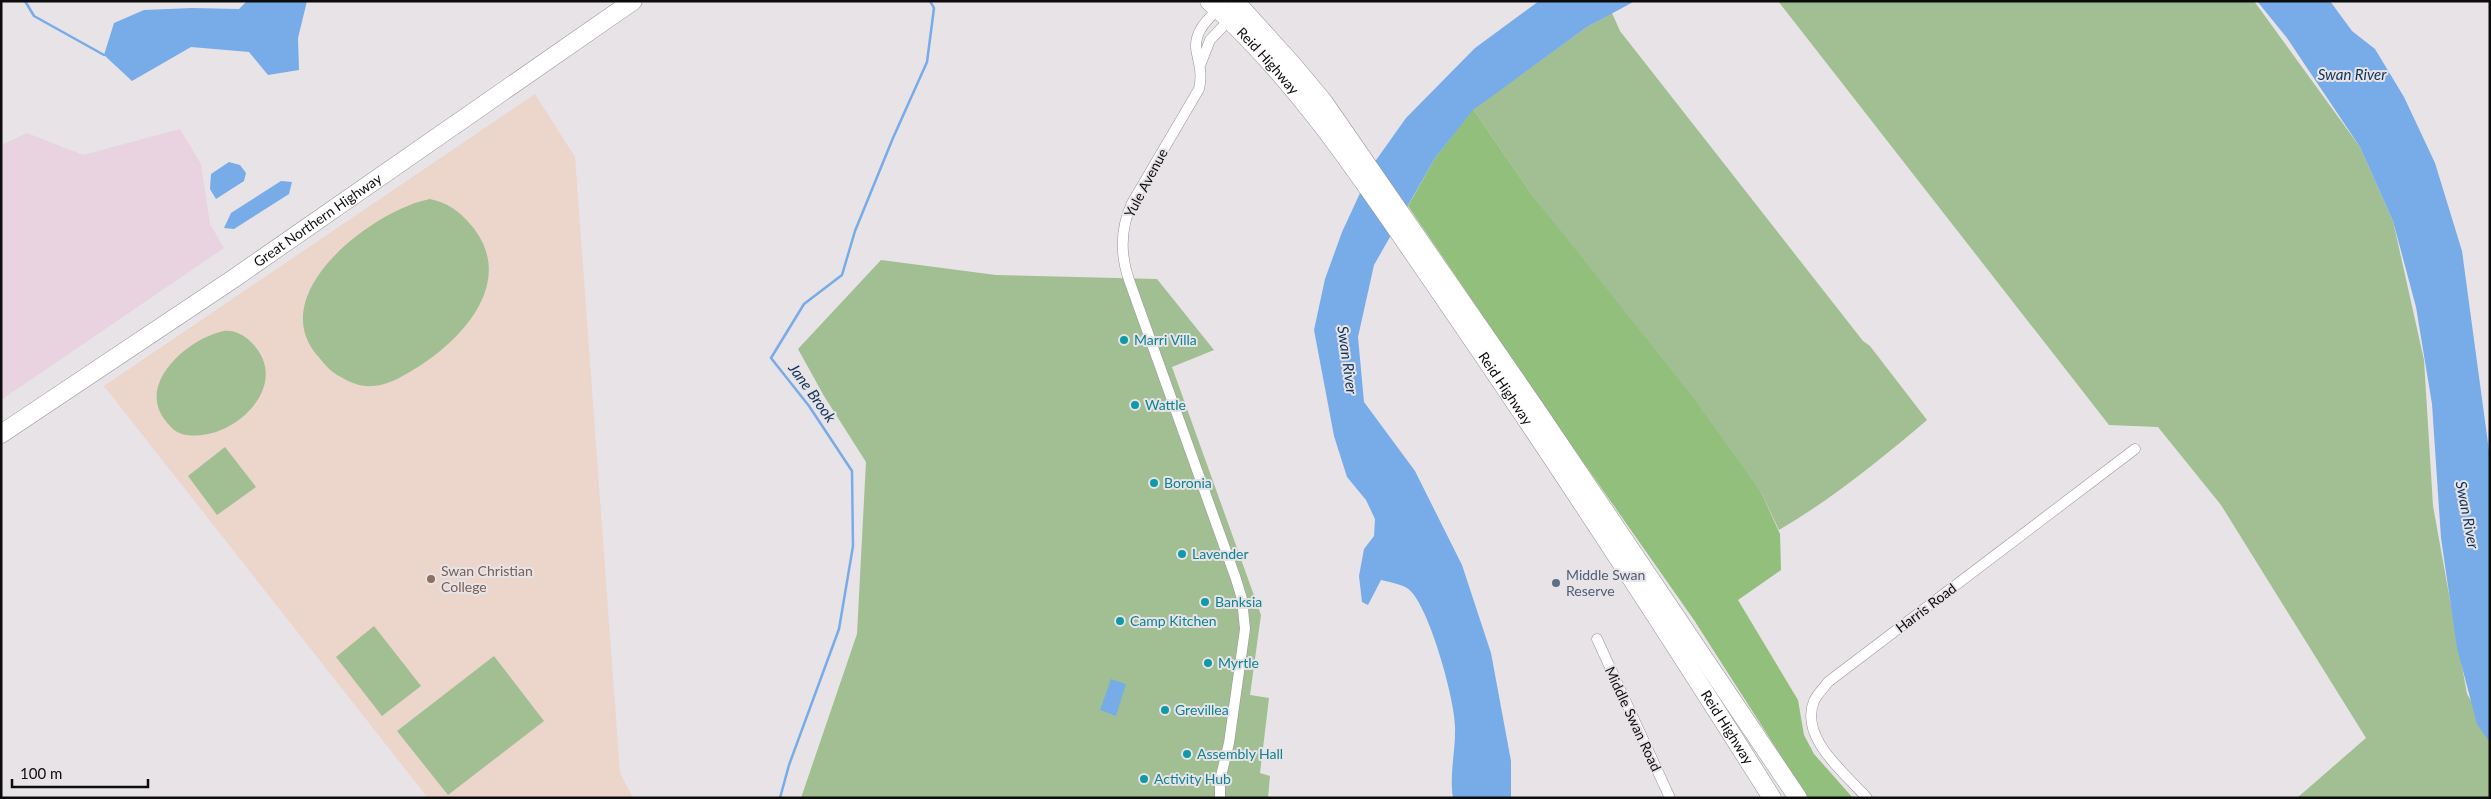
<svg xmlns="http://www.w3.org/2000/svg" width="2491" height="799" font-family="Lato,sans-serif">
	<rect width="100%" height="100%" fill="#e7e3e7"/>
	<polygon fill="#e9d3e0" points="180,129 201,164 210,224 224,248 1,400 1,145 27,133 83,155"/>
	<polygon fill="#ecd5ca" points="535,94 575,157 620,773 633,798 428,798 104,386"/>
	<g fill="#a1bf92">
		<polygon points="1778,1 2254,1 2360,147 2393,221 2424,360 2433,506 2467,694 2490,732 2490,798 2297,798 2366,738 2221,505 2158,427 2109,425"/>
		<path d="M1612 13 1620 31 1863 341 1870 346 1927 420C1880 460 1832 499 1779 530L1762 494 1533 196 1473 109 1587 27Z"/>
		<path d="M430 199C448 203 459 211 471 225 516 278 467 335 421 365 406 374 391 385 373 386 361 387 351 383 341 377 330 372 324 363 316 354 265 291 376 209 430 199Z"/>
		<polygon points="881,260 996,275 1157,279 1214,350 1172,367 1261,615 1250,695 1269,698 1260,773 1270,776 1268,798 801,798 857,634 866,462 824,396 798,349"/>
		<path d="M224 331C234 330 244 335 251 342 294 384 234 442 187 435 177 434 171 428 165 420 136 383 189 338 224 331Z"/>
		<polygon points="225,447 256,487 217,515 188,476"/>
		<polygon points="374,626 421,686 382,716 336,657"/>
		<polygon points="494,656 544,721 448,795 397,731"/>
	</g>
	<polygon fill="#92bf7b" points="1473,109 1533,196 1695,400 1762,494 1780,534 1781,570 1738,600 1798,700 1804,735 1814,754 1853,798 1808,798 1694,620 1553,419 1408,206 1435,158"/>
	<g fill="#77ace9">
		<polygon points="247,1 307,1 298,38 299,70 268,75 249,52 191,47 132,81 104,55 114,23 144,10 192,8 239,9"/>
		<path d="M1539 1H1635L1587 27 1473 110 1435 158 1374 265 1358 337 1364 402 1415 471 1462 565 1491 653 1511 761V798H1453C1449 773 1456 750 1455 726 1455 700 1428 601 1407 588 1400 584 1389 582 1381 580L1368 605 1362 602 1359 576 1364 549 1374 536 1375 519 1366 500 1347 477 1334 436 1314 330 1325 279 1342 232 1374 163 1406 118 1475 48Z"/>
		<polygon points="2257,1 2330,1 2352,31 2375,49 2404,97 2435,163 2462,251 2490,458 2490,743 2477,724 2457,648 2441,538 2432,404 2416,307 2393,221 2360,147 2287,38"/>
		<polygon points="229,162 240,165 246,173 244,181 216,199 210,189 211,174"/>
		<polygon points="281,181 292,182 289,194 234,229 224,228 231,213"/>
		<polygon points="1111,679 1126,684 1116,716 1100,710"/>
	</g>
	<g fill="none" stroke-linecap="round" stroke-linejoin="round">
		<g stroke="#77ace9" stroke-width="2.5">
			<polyline points="25,1 34,16 104,55"/>
			<polyline points="780,798 789,765 839,629 853,546 852,471 809,406 771,358 804,304 842,275 855,231 893,138 927,62 934,8 930,1"/>
		</g>
		<g stroke="#969397" stroke-width="11">
			<g id="minor">
				<polyline points="1201,63 1210,40 1232,17"/>
				<polyline points="1597,639 1670,798"/>
				<path d="M1220 798V780L1229 743 1245 629 1242 599 1236 579 1129 280C1120 254 1120 229 1132 203L1199 89C1202 76 1200 67 1197 54 1191 30 1212 16 1226 1"/>
				<path d="M1867 798C1845 773 1799 738 1814 701 1817 694 1824 688 1828 682L2135 449"/>
			</g>
		</g>
		<g stroke="#969397" stroke-width="19">
			<g id="trunk">
				<path id="s1" d="M1209 1C1305 87 1373 196 1446 301 1558 464 1666 630 1772 798"/>
				<polyline points="1235,1 1292,64 1323,101 1538,412 1798,798"/>
				<path id="s2" d="M1 434 233 279 633 1"/>
			</g>
		</g>
		<use href="#minor" stroke="#fff" stroke-width="10"/>
		<use href="#trunk" stroke="#fff" stroke-width="18"/>
	</g>
	<g fill="#0f9aa8" stroke="#e7e3e7" stroke-width="2">
		<circle cx="1124" cy="340" r="5"/>
		<circle cx="1135" cy="405" r="5"/>
		<circle cx="1154" cy="483" r="5"/>
		<circle cx="1182" cy="554" r="5"/>
		<circle cx="1205" cy="602" r="5"/>
		<circle cx="1120" cy="621" r="5"/>
		<circle cx="1208" cy="663" r="5"/>
		<circle cx="1165" cy="710" r="5"/>
		<circle cx="1187" cy="754" r="5"/>
		<circle cx="1144" cy="779" r="5"/>
	</g>
	<circle fill="#8d6e63" stroke="#e7e3e7" stroke-width="2" cx="431" cy="579" r="5"/>
	<circle fill="#5c6f8a" stroke="#e7e3e7" stroke-width="2" cx="1556" cy="583" r="5"/>
	<g text-anchor="middle" stroke-width="4" stroke-linejoin="round" paint-order="stroke">
		<g font-size="14" fill="#0d0c0d" stroke="#e7e3e7">
			<text dy="5" stroke="none"><textPath href="#s1" startOffset="84">Reid Highway</textPath></text>
			<text transform="translate(1146 183) rotate(-62)" y="5">Yule Avenue</text>
			<text dy="5" stroke="none"><textPath href="#s2" startOffset="382">Great Northern Highway</textPath></text>
			<text dy="5" stroke="none"><textPath href="#s1" startOffset="489">Reid Highway</textPath></text>
			<text transform="translate(1926 608) rotate(-37)" y="5">Harris Road</text>
			<text transform="translate(1633 719) rotate(65)" y="5">Middle Swan Road</text>
			<text dy="5" stroke="none"><textPath href="#s1" startOffset="894">Reid Highway</textPath></text>
		</g>
		<g font-size="14" fill="#0d838f" stroke="#e7e3e7" text-anchor="start">
			<text x="1134" y="345">Marri Villa</text>
			<text x="1145" y="410">Wattle</text>
			<text x="1164" y="488">Boronia</text>
			<text x="1192" y="559">Lavender</text>
			<text x="1215" y="607">Banksia</text>
			<text x="1130" y="626">Camp Kitchen</text>
			<text x="1218" y="668">Myrtle</text>
			<text x="1175" y="715">Grevillea</text>
			<text x="1197" y="759">Assembly Hall</text>
			<text x="1154" y="784">Activity Hub</text>
		</g>
		<g font-size="14" fill="#785e54" stroke="#e7e3e7" text-anchor="start">
			<text x="441" y="576">Swan Christian<tspan x="441" dy="16">College</tspan></text>
		</g>
		<g font-size="14" fill="#4e5e75" stroke="#e7e3e7" text-anchor="start">
			<text x="1566" y="580">Middle Swan<tspan x="1566" dy="16">Reserve</tspan></text>
		</g>
		<g font-size="15" font-style="italic" fill="#0d3259" stroke="#e7e3e7">
			<text x="2352" y="80">Swan River</text>
			<text transform="translate(1347 360) rotate(82)" y="5">Swan River</text>
			<text transform="translate(812 393) rotate(54)" y="5">Jane Brook</text>
			<text transform="translate(2467 515) rotate(79)" y="5">Swan River</text>
		</g>
	</g>
	<rect width="2491" height="799" fill="none" stroke="#0d0c0d" stroke-width="5"/>
	<path d="M12 779v8h136v-8" fill="none" stroke="#0d0c0d" stroke-width="2.5"/>
	<text x="20" y="779" font-size="15" fill="#0d0c0d" stroke="#e7e3e7" stroke-width="4" paint-order="stroke">100 m</text>
</svg>
